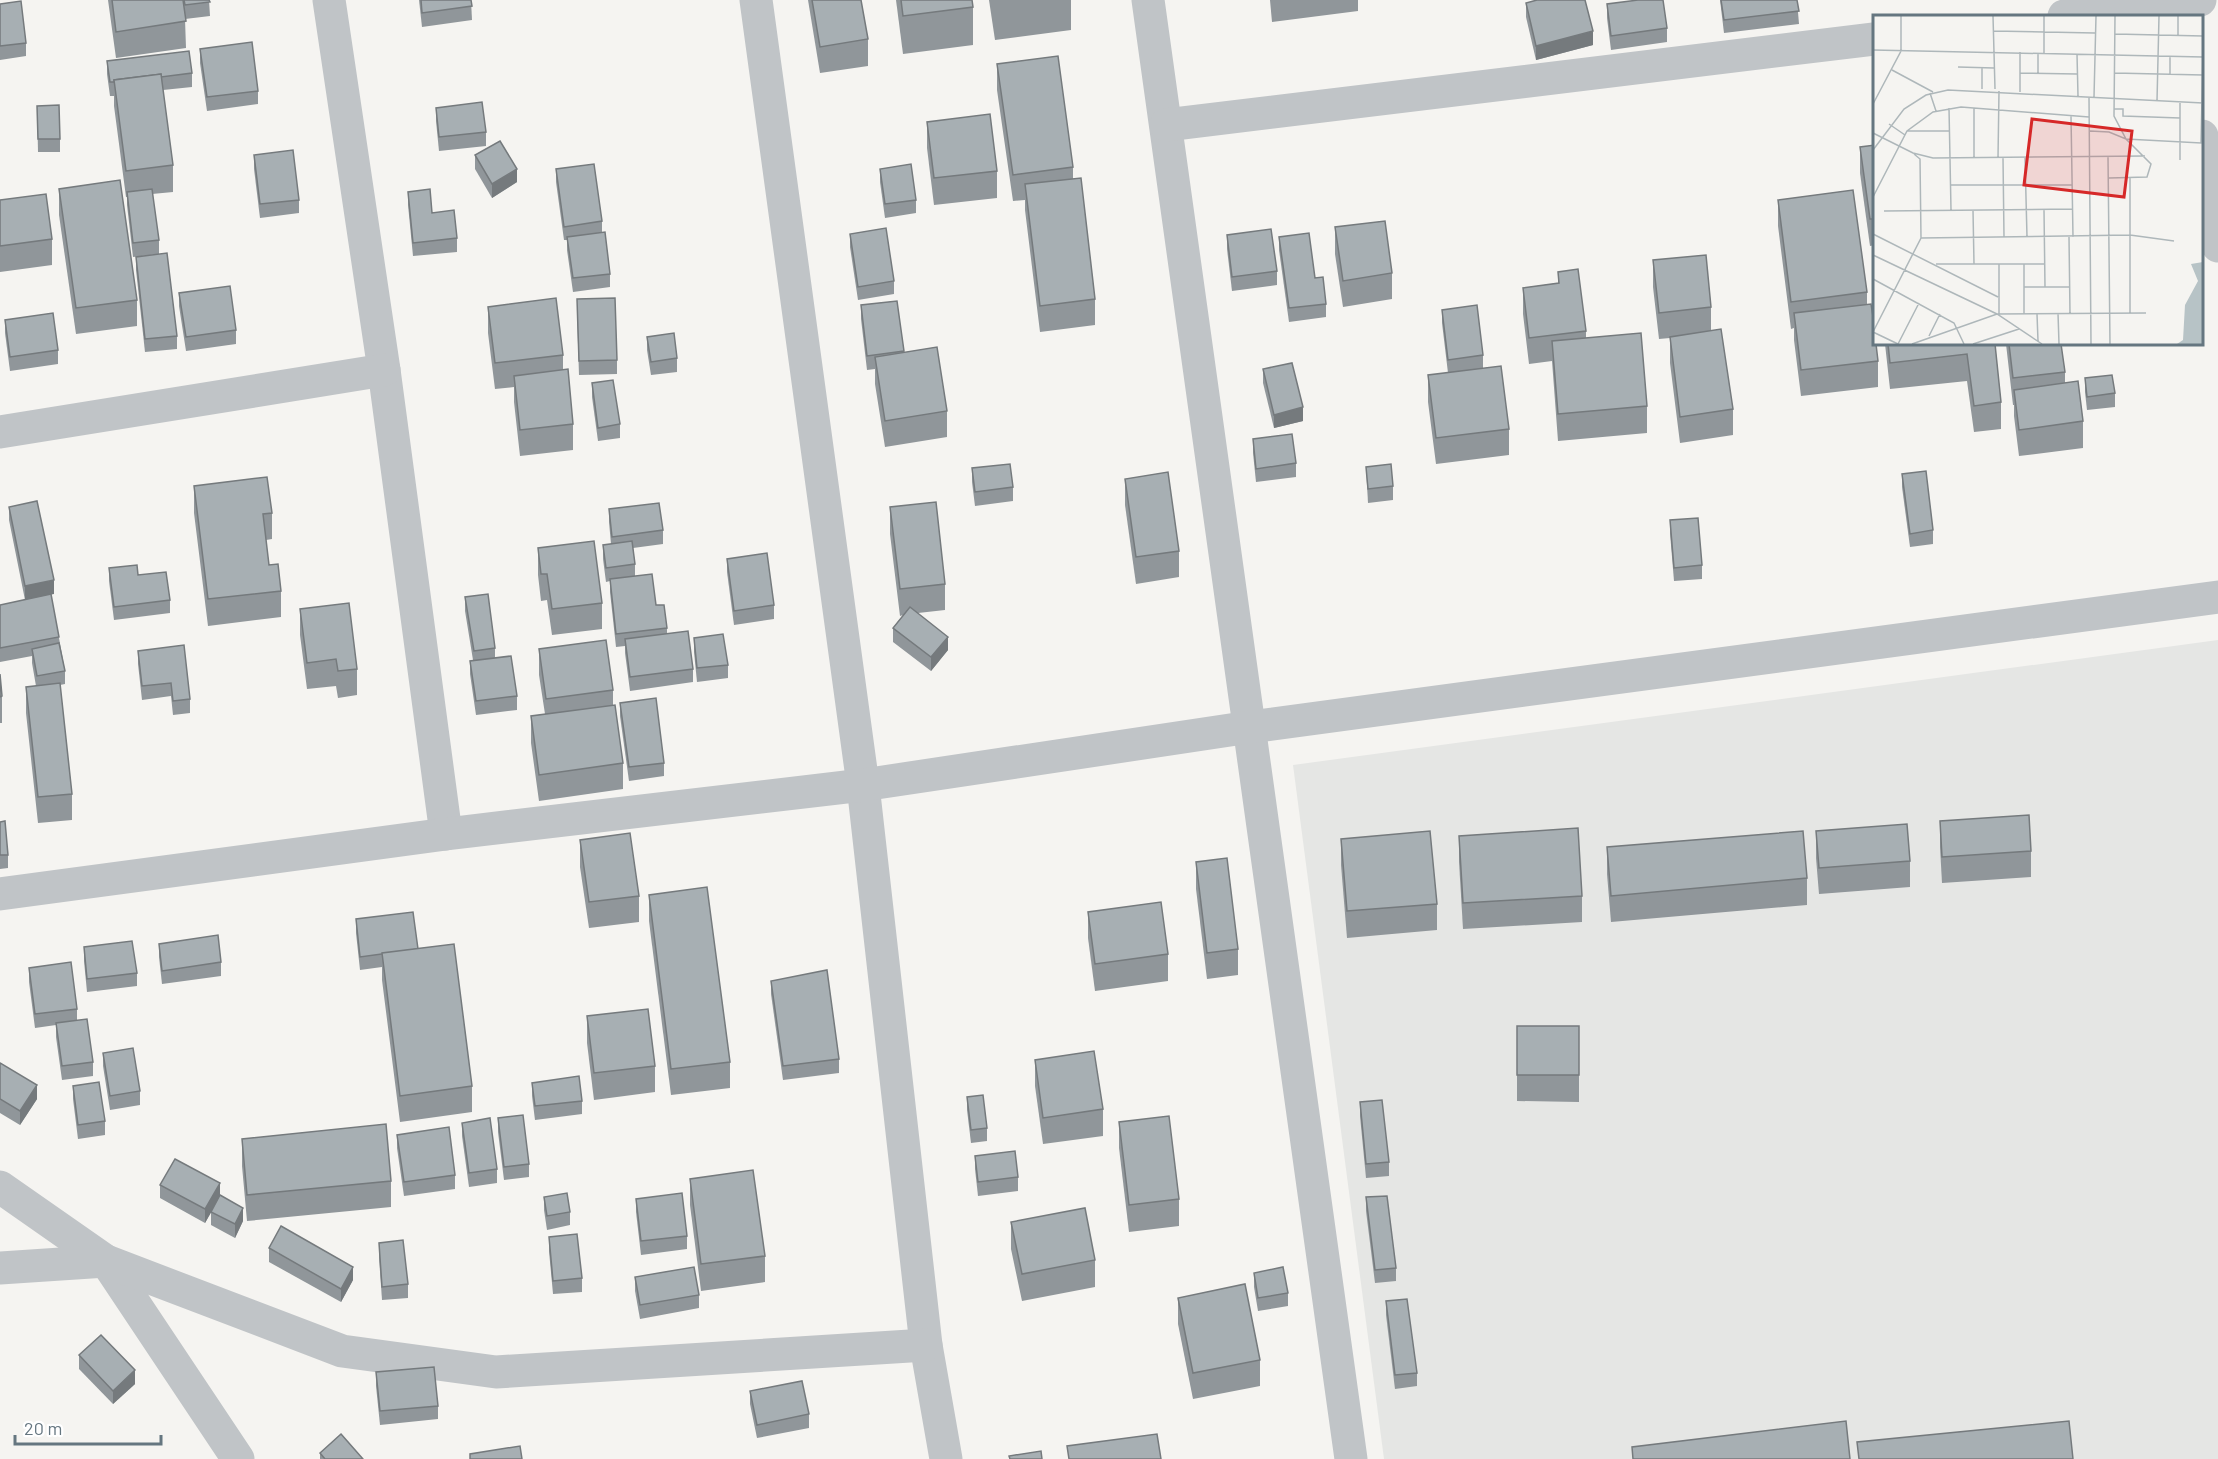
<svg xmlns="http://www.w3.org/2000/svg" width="2218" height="1459" font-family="Barlow,sans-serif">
	<rect width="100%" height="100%" fill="#f5f4f1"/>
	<polygon fill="#e5e6e4" points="2218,640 2218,1459 1384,1459 1293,765"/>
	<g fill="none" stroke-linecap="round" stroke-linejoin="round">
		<g stroke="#c0c4c7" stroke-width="33">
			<polyline points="329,0 384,370 446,834"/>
			<polyline points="756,0 863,785 926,1345 946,1459"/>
			<polyline points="1148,0 1351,1459"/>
			<polyline points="2064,16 2200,0"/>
			<polyline points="1166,125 1874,39"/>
			<polyline points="2202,136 2218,246"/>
			<polyline points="0,432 384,370"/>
			<polyline points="0,894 446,834 863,785 1250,727 2218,597"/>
			<polyline points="0,1187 106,1261 238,1459"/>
			<polyline points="0,1268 106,1261 342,1351 496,1372 926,1345"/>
		</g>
	</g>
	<g fill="#90969a">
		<polygon points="108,0 209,0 210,16 185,19 186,48 116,58"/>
		<polygon points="419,0 471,0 472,20 422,27"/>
		<polygon points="808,0 861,0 868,39 868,66 820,73"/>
		<polygon points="896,0 972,0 973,7 973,45 903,54"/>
		<polygon points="989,0 1071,0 1071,30 995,40"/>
		<polygon points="1270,0 1358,0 1358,11 1272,22"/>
		<polygon points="1720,0 1797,0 1799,24 1724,33"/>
		<polygon points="1526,3 1593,45 1536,60 1526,17"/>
		<polygon points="0,4 26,43 26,56 0,60"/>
		<polygon points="1607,4 1667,28 1667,42 1611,50 1607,18"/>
		<polygon points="200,49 258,91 258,104 207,111 200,63"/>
		<polygon points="107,61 192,73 192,87 163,90 173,165 173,192 152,194 159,240 159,254 133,257 127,205 127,197 126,197 114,106 114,96 110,96 107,74"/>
		<polygon points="997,64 1073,167 1073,179 1095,299 1095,325 1040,332 1025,210 1025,200 1013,201 997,90"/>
		<polygon points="37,106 60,139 60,152 38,152"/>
		<polygon points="436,108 486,132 486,146 439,151 436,121"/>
		<polygon points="927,122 997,171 997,198 934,205 927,148"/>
		<polygon points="1875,145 1875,245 1870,246 1860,173 1860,147"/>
		<polygon points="254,155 299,200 299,213 260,218 254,169"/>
		<polygon points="475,155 517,182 492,198 475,169"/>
		<polygon points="556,169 602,221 602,232 610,274 610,287 573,292 567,250 567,240 564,240 556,182"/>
		<polygon points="880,169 916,200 916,213 885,218 880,182"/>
		<polygon points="59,189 137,300 137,326 76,334 59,215"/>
		<polygon points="408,192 457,238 457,252 413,256 408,205"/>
		<polygon points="0,200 52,239 52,265 0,272"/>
		<polygon points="1778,200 1867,292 1867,304 1878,361 1878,387 1801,396 1794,340 1794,328 1791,329 1778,226"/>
		<polygon points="1335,227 1392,273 1392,299 1343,307 1335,254"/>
		<polygon points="850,234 894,281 894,294 858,300 850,247"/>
		<polygon points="1227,235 1277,271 1277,285 1232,291 1227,249"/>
		<polygon points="1279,237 1315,278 1326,304 1326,317 1289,322 1279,250"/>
		<polygon points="136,257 177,336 177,349 145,352 136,270"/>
		<polygon points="1653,260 1711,307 1711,331 1733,409 1733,435 1680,443 1670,363 1670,338 1659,339 1653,287"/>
		<polygon points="1558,272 1586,331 1586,338 1647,406 1647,433 1558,441 1552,361 1529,364 1523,314 1523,288 1558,283"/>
		<polygon points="179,293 236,330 236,344 186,351 179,306"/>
		<polygon points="897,301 904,353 947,411 947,437 885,447 875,384 875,369 867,370 861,319 861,305"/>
		<polygon points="488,307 563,355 563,370 573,424 573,450 520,456 514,402 514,387 495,389 488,333"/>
		<polygon points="1442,310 1483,355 1483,368 1509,429 1509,455 1436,464 1428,402 1428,375 1448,373 1442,323"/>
		<polygon points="577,313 617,360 617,374 579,375"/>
		<polygon points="5,320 58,350 58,364 10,371 5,333"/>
		<polygon points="647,337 677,358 677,372 651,375 647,350"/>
		<polygon points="1885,344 1995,344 2001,402 2001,429 1974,432 1967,381 1890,389"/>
		<polygon points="2006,344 2061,344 2065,372 2065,383 2083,421 2083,448 2019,456 2014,416 2014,405 2013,405"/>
		<polygon points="1263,369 1303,421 1274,428 1263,383"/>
		<polygon points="2085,378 2115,393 2115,407 2087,410 2085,392"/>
		<polygon points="592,383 620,424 620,438 598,441 592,397"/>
		<polygon points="1253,439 1296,463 1296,477 1256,482 1253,453"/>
		<polygon points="1366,467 1393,486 1393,500 1368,503"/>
		<polygon points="972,468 1013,487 1013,501 975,506 972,482"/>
		<polygon points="1902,474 1933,530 1933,544 1910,547 1902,487"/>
		<polygon points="1125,479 1179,551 1179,577 1136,584 1125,505"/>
		<polygon points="194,486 272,513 272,539 266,540 269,565 281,591 281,617 208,626 194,513"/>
		<polygon points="9,507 54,594 51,594 65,671 65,684 60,685 72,794 72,820 38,823 26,713 26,687 36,686 32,663 32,656 0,662 0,605 25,600 9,520"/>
		<polygon points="890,507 945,584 945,610 918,613 948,650 931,671 893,642 893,628 903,615 900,616 890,534"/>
		<polygon points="609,509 663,530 663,544 633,548 635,564 635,576 656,605 667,628 667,634 693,669 693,682 630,691 625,653 625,646 616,647 610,592 610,581 606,582 603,559 603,545 611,544 609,522"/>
		<polygon points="1670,520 1702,565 1702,579 1674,581 1670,533"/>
		<polygon points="538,548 602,603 602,629 552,635 547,600 541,601 538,575"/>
		<polygon points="727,559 774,605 774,619 734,625 727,572"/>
		<polygon points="109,568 170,600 170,613 114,620 109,581"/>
		<polygon points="465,597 495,648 495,658 517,696 517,710 476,715 470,674 470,661 473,660 465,611"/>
		<polygon points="300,609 357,669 357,695 338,698 336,686 307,689 300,635"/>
		<polygon points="694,638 728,665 728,678 697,682 694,652"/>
		<polygon points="539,649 613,690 613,705 623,763 623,789 539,801 531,743 531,716 545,714 539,675"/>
		<polygon points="138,651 190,699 190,713 173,715 171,696 142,700 138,664"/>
		<polygon points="0,674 2,696 2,723 0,723"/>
		<polygon points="620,703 664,763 664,776 629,781 620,716"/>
		<polygon points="1940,821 2031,851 2031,877 1942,883 1940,847"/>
		<polygon points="0,822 8,855 8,868 0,869"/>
		<polygon points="1816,831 1910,861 1910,887 1819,894 1816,858"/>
		<polygon points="1459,836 1582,896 1582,922 1463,929 1459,862"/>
		<polygon points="1341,839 1437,904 1437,930 1347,938 1341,865"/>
		<polygon points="580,840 639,896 639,922 589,928 580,867"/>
		<polygon points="1607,847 1807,878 1807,905 1611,922 1607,874"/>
		<polygon points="1196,862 1238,949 1238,975 1207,979 1196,889"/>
		<polygon points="649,895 730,1062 730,1088 671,1095 649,921"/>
		<polygon points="1088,912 1168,954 1168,981 1095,991 1088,938"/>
		<polygon points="356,919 418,949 472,1086 472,1112 400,1122 382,980 382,967 360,970 356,933"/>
		<polygon points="159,944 221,962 221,976 162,984 159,957"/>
		<polygon points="84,947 137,973 137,986 87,992 84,961"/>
		<polygon points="29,968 77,1009 77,1020 93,1062 93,1076 62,1080 56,1037 56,1025 35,1028 29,982"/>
		<polygon points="771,981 839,1059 839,1073 783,1080 771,994"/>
		<polygon points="587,1016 655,1066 655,1092 594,1100 587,1043"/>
		<polygon points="1517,1026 1579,1026 1579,1102 1517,1101"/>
		<polygon points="103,1053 140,1091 140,1105 110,1110 103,1066"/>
		<polygon points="1035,1060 1103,1109 1103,1136 1043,1144 1035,1086"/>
		<polygon points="0,1063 37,1099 20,1125 0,1113"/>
		<polygon points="532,1083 582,1101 582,1114 535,1120 532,1096"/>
		<polygon points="73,1086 105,1121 105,1135 78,1139 73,1099"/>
		<polygon points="967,1097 987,1128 987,1141 971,1143 967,1110"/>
		<polygon points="1360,1102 1389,1162 1389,1176 1366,1178 1360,1116"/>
		<polygon points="498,1118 529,1164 529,1177 504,1180 498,1132"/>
		<polygon points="1119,1122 1179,1199 1179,1226 1129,1232 1119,1148"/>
		<polygon points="462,1123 497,1169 497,1183 469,1187 462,1136"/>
		<polygon points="397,1135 455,1175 455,1189 404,1196 397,1148"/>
		<polygon points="242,1139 391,1181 391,1207 247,1221 242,1166"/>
		<polygon points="975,1156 1018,1177 1018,1191 978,1196 975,1169"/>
		<polygon points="690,1179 765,1256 765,1282 701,1291 690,1205"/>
		<polygon points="160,1185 220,1196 243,1221 235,1238 211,1225 211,1212 205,1223 160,1198"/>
		<polygon points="544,1197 570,1212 570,1225 547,1230 544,1210"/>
		<polygon points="1366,1197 1396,1268 1396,1281 1375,1283 1366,1211"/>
		<polygon points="636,1199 687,1236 687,1249 641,1255 636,1212"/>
		<polygon points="1011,1222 1095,1260 1095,1287 1022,1301 1011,1249"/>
		<polygon points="549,1237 582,1278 582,1292 553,1294 549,1251"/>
		<polygon points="379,1243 408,1284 408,1298 382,1300 379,1257"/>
		<polygon points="269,1248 353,1280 341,1302 269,1262"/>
		<polygon points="1254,1273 1288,1293 1288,1306 1258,1311 1254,1287"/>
		<polygon points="635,1277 699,1295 699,1308 640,1319 635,1291"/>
		<polygon points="1178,1298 1260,1360 1260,1386 1193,1399 1178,1324"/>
		<polygon points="1386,1301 1417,1373 1417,1386 1395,1389 1386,1315"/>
		<polygon points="79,1355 135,1384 113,1404 79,1369"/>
		<polygon points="376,1372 438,1406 438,1419 380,1425 376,1386"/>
		<polygon points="750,1391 809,1414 809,1428 757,1438 750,1404"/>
		<polygon points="320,1453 363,1459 320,1459"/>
	</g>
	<g fill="#757a7d">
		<polygon points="1593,31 1593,45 1536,60 1536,46"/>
		<polygon points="517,169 517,182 492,198 492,184"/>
		<polygon points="1303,407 1303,421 1274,428 1274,415"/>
		<polygon points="54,580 54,594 25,600 25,586"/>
		<polygon points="948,637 948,650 931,671 931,657"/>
		<polygon points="37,1085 37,1099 20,1125 20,1111"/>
		<polygon points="220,1183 220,1197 205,1223 205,1209"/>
		<polygon points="243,1208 243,1221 235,1238 235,1224"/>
		<polygon points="353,1267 353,1280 341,1302 341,1289"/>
		<polygon points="135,1370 135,1384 113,1404 113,1391"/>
	</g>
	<g fill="#a7afb3" stroke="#757a7d" stroke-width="1.5">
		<polygon points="112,0 183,0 186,21 116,32"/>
		<polygon points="184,0 209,0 210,2 185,5"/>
		<polygon points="421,0 471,0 472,6 422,13"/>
		<polygon points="812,0 861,0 868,39 820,47"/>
		<polygon points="901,0 972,0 973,7 903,16"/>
		<polygon points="1537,0 1585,0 1593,31 1536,46 1526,3"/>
		<polygon points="1638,0 1663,0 1667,28 1611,36 1607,4"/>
		<polygon points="1721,0 1797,0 1799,11 1724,20"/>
		<polygon points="21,1 26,43 0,46 0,4"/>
		<polygon points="252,42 258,91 207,97 200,49"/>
		<polygon points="189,51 192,73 161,77 161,74 114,80 114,82 110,82 107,61"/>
		<polygon points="1058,56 1073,167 1013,175 997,64"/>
		<polygon points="161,74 173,165 126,171 114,80"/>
		<polygon points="482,102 486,132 439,137 436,108"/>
		<polygon points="59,105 60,139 38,139 37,106"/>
		<polygon points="990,114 997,171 934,178 927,122"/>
		<polygon points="500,141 517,169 492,184 475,155"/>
		<polygon points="1875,145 1875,219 1870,219 1860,147"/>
		<polygon points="293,150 299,200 260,204 254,155"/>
		<polygon points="594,164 602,221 564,227 556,169"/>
		<polygon points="911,164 916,200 885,204 880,169"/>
		<polygon points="1081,178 1095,299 1040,306 1025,184"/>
		<polygon points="120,180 137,300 76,308 59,189"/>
		<polygon points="152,189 159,240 133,243 127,192"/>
		<polygon points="430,189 432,213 454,210 457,238 413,243 408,192"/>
		<polygon points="1853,190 1867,292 1791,302 1778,200"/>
		<polygon points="46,194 52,239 0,246 0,200"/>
		<polygon points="1385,221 1392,273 1343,281 1335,227"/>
		<polygon points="886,228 894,281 858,287 850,234"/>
		<polygon points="1271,229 1277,271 1232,277 1227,235"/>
		<polygon points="605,232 610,274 573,278 567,237"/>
		<polygon points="1309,233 1315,278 1323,277 1326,304 1289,308 1279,237"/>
		<polygon points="167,253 177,336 145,339 136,257"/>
		<polygon points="1706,255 1711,307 1659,313 1653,260"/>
		<polygon points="1578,269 1586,331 1529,338 1523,288 1559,283 1558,272"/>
		<polygon points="230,286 236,330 186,337 179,293"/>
		<polygon points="556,298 563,355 495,363 488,307"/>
		<polygon points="615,298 617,360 579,361 577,299"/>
		<polygon points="897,301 904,351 867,356 861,305"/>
		<polygon points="1871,304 1875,330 1875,344 1876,344 1878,361 1801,370 1794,313"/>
		<polygon points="1477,305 1483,355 1448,360 1442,310"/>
		<polygon points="53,313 58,350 10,357 5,320"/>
		<polygon points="1721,329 1733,409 1680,417 1670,337"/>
		<polygon points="674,333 677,358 651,362 647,337"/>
		<polygon points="1641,333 1647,406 1558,414 1552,341"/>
		<polygon points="1888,344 1995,344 2001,402 1974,406 1967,354 1890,363"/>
		<polygon points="2009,344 2061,344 2065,372 2013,378"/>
		<polygon points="937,347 947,411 885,421 875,357"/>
		<polygon points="1292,363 1303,407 1274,415 1263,369"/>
		<polygon points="1501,366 1509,429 1436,438 1428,375"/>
		<polygon points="568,369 573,424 520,430 514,376"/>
		<polygon points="2112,375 2115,393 2087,397 2085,378"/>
		<polygon points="613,380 620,424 598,428 592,383"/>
		<polygon points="2078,381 2083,421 2019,430 2014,390"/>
		<polygon points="1292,434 1296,463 1256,469 1253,439"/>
		<polygon points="1010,464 1013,487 975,492 972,468"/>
		<polygon points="1391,464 1393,486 1368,489 1366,467"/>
		<polygon points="1926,471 1933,530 1910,534 1902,474"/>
		<polygon points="1168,472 1179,551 1136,557 1125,479"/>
		<polygon points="267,477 272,513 263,514 269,565 278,564 281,591 208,599 194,486"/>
		<polygon points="37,501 54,580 25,586 9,507"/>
		<polygon points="936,502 945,584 900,589 890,507"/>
		<polygon points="659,503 663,530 612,537 609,509"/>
		<polygon points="1698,518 1702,565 1674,568 1670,520"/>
		<polygon points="594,541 602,603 552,609 547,574 541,574 538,548"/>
		<polygon points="632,541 635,564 606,568 603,545"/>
		<polygon points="767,553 774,605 734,611 727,559"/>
		<polygon points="137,565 138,575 166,572 170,600 114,607 109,568"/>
		<polygon points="652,574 656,605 664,605 667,628 616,634 610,579"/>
		<polygon points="51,594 59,637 0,648 0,605"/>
		<polygon points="488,594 495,648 474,651 465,597"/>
		<polygon points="349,603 357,669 338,671 336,659 307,663 300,609"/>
		<polygon points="910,607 948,637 931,657 893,628"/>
		<polygon points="688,631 693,669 630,677 625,639"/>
		<polygon points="723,634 728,665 697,668 694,638"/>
		<polygon points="606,640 613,690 546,699 539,649"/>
		<polygon points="59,643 65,671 37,676 32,649"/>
		<polygon points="184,645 190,699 173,701 171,683 142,686 138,651"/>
		<polygon points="511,656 517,696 476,701 470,661"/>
		<polygon points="0,674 2,696 0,697"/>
		<polygon points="60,683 72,794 38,797 26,687"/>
		<polygon points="656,698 664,763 629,767 620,703"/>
		<polygon points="615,705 623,763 539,775 531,716"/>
		<polygon points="2029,815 2031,851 1942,857 1940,821"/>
		<polygon points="5,821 8,855 0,855 0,822"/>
		<polygon points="1907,824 1910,861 1819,868 1816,831"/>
		<polygon points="1578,828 1582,896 1463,903 1459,836"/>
		<polygon points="1430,831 1437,904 1347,911 1341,839"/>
		<polygon points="1803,831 1807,878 1611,896 1607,847"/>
		<polygon points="630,833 639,896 589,902 580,840"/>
		<polygon points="1227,858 1238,949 1207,953 1196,862"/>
		<polygon points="707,887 730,1062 671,1069 649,895"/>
		<polygon points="1161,902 1168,954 1095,964 1088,912"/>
		<polygon points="413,912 418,949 360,957 356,919"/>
		<polygon points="218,935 221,962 162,971 159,944"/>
		<polygon points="132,941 137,973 87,979 84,947"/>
		<polygon points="454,944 472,1086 400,1096 382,953"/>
		<polygon points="71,962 77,1009 35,1014 29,968"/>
		<polygon points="827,970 839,1059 783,1066 771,981"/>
		<polygon points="648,1009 655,1066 594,1073 587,1016"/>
		<polygon points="87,1019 93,1062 62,1066 56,1023"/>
		<rect x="1517" y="1026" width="62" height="49"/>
		<polygon points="133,1048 140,1091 110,1096 103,1053"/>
		<polygon points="1094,1051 1103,1109 1043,1118 1035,1060"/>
		<polygon points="0,1063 37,1085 20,1111 0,1099"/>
		<polygon points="579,1076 582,1101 535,1106 532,1083"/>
		<polygon points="99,1082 105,1121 78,1125 73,1086"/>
		<polygon points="983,1095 987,1128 971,1130 967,1097"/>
		<polygon points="1382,1100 1389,1162 1366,1164 1360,1102"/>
		<polygon points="523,1115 529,1164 504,1167 498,1118"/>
		<polygon points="1169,1116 1179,1199 1129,1205 1119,1122"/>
		<polygon points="490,1118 497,1169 469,1173 462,1123"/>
		<polygon points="386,1124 391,1181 247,1195 242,1139"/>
		<polygon points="449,1127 455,1175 404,1182 397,1135"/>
		<polygon points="1015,1151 1018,1177 978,1182 975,1156"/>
		<polygon points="175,1159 220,1183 205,1209 160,1185"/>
		<polygon points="753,1170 765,1256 701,1264 690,1179"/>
		<polygon points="567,1193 570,1212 547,1216 544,1197"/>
		<polygon points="682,1193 687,1236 641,1241 636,1199"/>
		<polygon points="220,1195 243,1208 235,1224 211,1212"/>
		<polygon points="1387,1196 1396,1268 1375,1270 1366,1197"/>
		<polygon points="1085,1208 1095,1260 1022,1274 1011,1222"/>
		<polygon points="281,1226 353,1267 341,1289 269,1248"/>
		<polygon points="577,1234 582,1278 553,1281 549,1237"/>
		<polygon points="403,1240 408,1284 382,1287 379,1243"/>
		<polygon points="694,1267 699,1295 640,1305 635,1277"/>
		<polygon points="1283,1267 1288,1293 1258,1298 1254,1273"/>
		<polygon points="1245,1284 1260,1360 1193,1373 1178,1298"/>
		<polygon points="1407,1299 1417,1373 1395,1375 1386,1301"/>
		<polygon points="101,1335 135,1370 113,1391 79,1355"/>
		<polygon points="434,1367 438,1406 380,1411 376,1372"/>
		<polygon points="802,1381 809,1414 757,1425 750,1391"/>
		<polygon points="1846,1421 1850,1459 1633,1459 1632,1447"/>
		<polygon points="2069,1421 2073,1459 1859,1459 1857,1442"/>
		<polygon points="341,1434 363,1459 325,1459 320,1453"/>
		<polygon points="1157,1434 1161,1459 1069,1459 1067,1446"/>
		<polygon points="520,1446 522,1459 470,1459 470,1454"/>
		<polygon points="1041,1451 1042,1459 1010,1459 1009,1456"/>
	</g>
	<g transform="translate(1873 15)">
		<rect width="330" height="330" fill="#f5f4f1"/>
		<path d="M330 247V329H304L310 325 312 290 325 266 318 249Z" fill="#b7c3c6"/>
		<path fill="none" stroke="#aeb7ba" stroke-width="1.5" d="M120 1 122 74M305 1V20M120 16 222 18M242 19 330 21M0 35 330 42M171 38V1M204 39 205 81M297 41V59M85 52 121 53M109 53V74M19 55 60 77M147 58 204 59M165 58V38M241 58 330 60M147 77V37M57 78 63 96M216 82 218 329M221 82 223 1M284 86 286 1M307 88V145M0 89 28 36V1M76 93 78 195M241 94H250V101L307 103M198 101 200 222M16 109 32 120M34 116H76M217 116 236 117 253 124 328 128 330 36M0 118 40 138 60 143 272 141M0 135 31 94 53 80 75 75 330 88M235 142 237 329M101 143V93M125 143 126 76M130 143 131 222M152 143 154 222M236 163 274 162 278 149 253 124 241 101 242 1M77 170H199M0 182 34 116 60 97 88 92 216 102M100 195 101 249M171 195 172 272M11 196 199 194M0 219 125 282M196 222 197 298M48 223 257 220 301 226M0 240 124 299 169 329M63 249H171M126 249V299M0 264 81 308 91 329M151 272H197M185 298 186 329M257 298V162M151 299V249M164 299 165 326M0 317 48 223 47 144 41 139M0 317 25 329M56 321 67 299M25 329 46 288M39 329 124 299 273 298M100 329 146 314"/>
		<path fill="#d62828" fill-opacity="0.15" stroke="#d62828" stroke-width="3" d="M159 104 259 116 251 182 151 170Z"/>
		<rect width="330" height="330" fill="none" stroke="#657680" stroke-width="3"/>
	</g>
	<path d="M15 1435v9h146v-9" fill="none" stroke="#657680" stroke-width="3"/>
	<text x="24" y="1435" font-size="18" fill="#657680" stroke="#ffffff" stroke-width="4.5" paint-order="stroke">20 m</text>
</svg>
